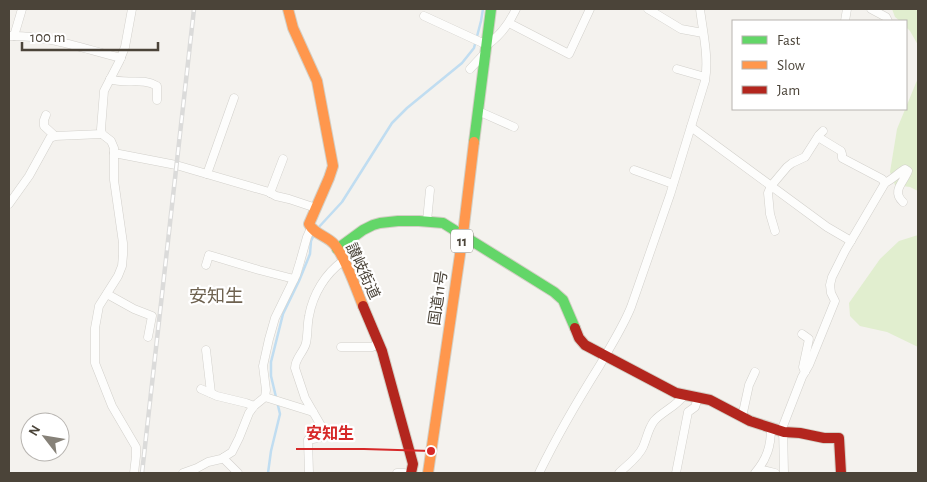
<svg xmlns="http://www.w3.org/2000/svg" width="927" height="482" font-family="'Alegreya Sans','Noto Sans JP',sans-serif">
	<rect width="100%" height="100%" fill="#f4f2ee"/>
	<g fill="#e1eecf">
		<polygon points="892,9 918,9 918,45 910,31 906,27 906,21 900,21 895,17"/>
		<polygon points="918,78 918,191 910,187 895,185 890,172 897,129"/>
		<polygon points="918,235 918,347 887,332 860,326 850,316 849,303 880,259 899,241"/>
	</g>
	<g fill="none" stroke-linecap="round" stroke-linejoin="round">
		<g stroke="#c0ddf1" stroke-width="2.5">
			<polyline points="318,228 342,202 392,123 407,108 462,63 474,48 481,21 483,9"/>
			<polyline points="268,473 271,451 280,414 271,376 271,362 283,314 299,281 310,254 311,241 315,233"/>
		</g>
		<g stroke="#d2d0cb" stroke-width="9">
			<g id="street">
				<polyline points="132,9 125,47 119,62 104,91 101,129 102,134 111,141 114,148 114,180 123,243 123,255 122,266 118,276 99,306 95,328 95,363 112,406 136,447 136,456 134,473"/>
				<polyline points="648,9 681,29 703,33"/>
				<polyline points="871,9 886,17 888,21"/>
				<path d="M424 16 487 45C500 36 509 24 516 9"/>
				<polyline points="845,21 847,9"/>
				<polyline points="509,23 569,54 590,9"/>
				<path d="M9 36C47 35 84 49 121 58"/>
				<polyline points="14,36 22,9"/>
				<polyline points="470,69 484,54"/>
				<polyline points="677,69 705,77"/>
				<path d="M110 79C126 85 142 77 157 86V100"/>
				<polyline points="478,111 514,127"/>
				<polyline points="46,115 44,120 44,126 55,136"/>
				<polyline points="691,127 827,227 851,241"/>
				<path d="M818 137 841 151 842 154V158L882 179 885 183C893 179 898 173 905 169L908 171C904 182 891 191 903 202"/>
				<polyline points="114,153 176,165 269,192 276,196 289,199 316,208"/>
				<polyline points="634,170 673,184"/>
				<polyline points="207,174 234,98"/>
				<polyline points="270,193 283,159"/>
				<polyline points="9,204 29,176 50,138 55,136 102,134"/>
				<polyline points="427,221 430,190"/>
				<polyline points="775,231 770,214 768,193 771,186 787,167 792,163 805,157 819,135 823,131"/>
				<polyline points="206,265 209,255 259,270 294,279"/>
				<polyline points="107,294 134,309 152,316 148,337"/>
				<polyline points="802,334 809,339 803,367 805,372"/>
				<polyline points="341,347 372,347 379,343"/>
				<polyline points="206,350 211,393"/>
				<polyline points="201,389 217,396 246,403 254,406"/>
				<polyline points="265,397 313,412"/>
				<polyline points="742,417 749,385 755,372"/>
				<polyline points="223,458 238,473"/>
				<polyline points="759,469 775,473"/>
				<polyline points="183,473 197,468 208,462 221,459 232,452 239,438 249,413 254,406 265,397 266,390 263,366 269,339 275,318 296,275 300,262 307,237 311,228"/>
				<path d="M309 473 308 440 327 436 305 398 295 368C295 358 304 352 306 343 308 334 307 325 309 316 313 294 325 274 343 261"/>
				<polyline points="397,473 404,473"/>
				<path d="M539 473C557 436 578 400 600 365 611 345 623 327 631 307L670 195 705 81C709 57 703 33 700 9"/>
				<path d="M619 473C627 465 638 458 643 447 647 438 648 429 654 421 663 411 677 406 684 395"/>
				<polyline points="676,473 688,412 695,407 698,398"/>
				<path d="M755 473C767 459 771 446 771 428"/>
				<polyline points="784,473 783,426 802,377 809,365 835,301 831,293 830,285 832,277 845,251 885,183"/>
			</g>
		</g>
		<g stroke="#d3cfc5" stroke-width="12">
			<g id="fast">
				<polyline points="474,142 491,9"/>
				<polyline points="337,249 363,230 373,225 380,223 398,221 419,221 443,223 554,292 563,300 575,328"/>
			</g>
		</g>
		<g stroke="#d3cfc5" stroke-width="12">
			<g id="slow">
				<path d="M288 9 293 28 317 81 333 166 329 178 309 224C314 234 327 236 334 244 345 256 356 289 363 306"/>
				<polyline points="428,473 463,234 474,142"/>
			</g>
		</g>
		<g stroke="#d3cfc5" stroke-width="12">
			<g id="jam">
				<polyline points="363,306 382,351 413,464 411,473"/>
				<polyline points="575,328 579,338 585,345 676,393 710,400 750,421 784,432 800,433 824,438 839,438 841,473"/>
			</g>
		</g>
		<use href="#street" stroke="#fdfdfc" stroke-width="8"/>
		<use href="#fast" stroke="#63d668" stroke-width="10"/>
		<use href="#slow" stroke="#ff974d" stroke-width="10"/>
		<use href="#jam" stroke="#b3261e" stroke-width="10"/>
		<g stroke="#dbdbda" stroke-width="4.5">
			<polyline id="rail" points="142,473 194,9"/>
		</g>
		<use href="#rail" stroke="#fff" stroke-width="2.5" stroke-dasharray="8" stroke-linecap="butt"/>
	</g>
	<g text-anchor="middle" stroke-width="4.5" stroke-linejoin="round" paint-order="stroke">
		<rect fill="#fff" stroke="#817c74" stroke-width="1" x="451" y="229.5" width="22" height="23" rx="4"/>
		<g font-size="14" font-weight="bold" fill="#4b4439">
			<text x="462" y="246">11</text>
		</g>
		<g font-size="15" fill="#4b4439" stroke="#fff">
			<text transform="translate(363 271) rotate(65)" y="5">讃岐街道</text>
			<text transform="translate(438 298) rotate(-82)" y="5">国道11号</text>
		</g>
		<g font-size="18" fill="#6e6250" stroke="#fff">
			<text x="216" y="302">安知生</text>
		</g>
	</g>
	<path fill="none" stroke="#d62828" stroke-width="2" d="M431 451L364 449H296"/>
	<circle fill="#d62828" stroke="#fff" stroke-width="2" cx="431" cy="451" r="5"/>
	<g font-size="16" text-anchor="middle" font-weight="bold" fill="#d62828" stroke="#fff" stroke-width="4.5" stroke-linejoin="round" paint-order="stroke">
		<text x="330" y="439">安知生</text>
	</g>
	<rect width="927" height="482" fill="none" stroke="#4b4439" stroke-width="20"/>
	<rect x="732" y="20" width="175" height="90" fill="#ffffff" stroke="#b7b4b0"/>
	<rect x="742" y="36" width="25" height="8" fill="#63d668" stroke="#b7b4b0"/>
	<text x="777" y="45" font-size="15" fill="#4b4439">Fast</text>
	<rect x="742" y="61" width="25" height="8" fill="#ff974d" stroke="#b7b4b0"/>
	<text x="777" y="70" font-size="15" fill="#4b4439">Slow</text>
	<rect x="742" y="86" width="25" height="8" fill="#b3261e" stroke="#b7b4b0"/>
	<text x="777" y="95" font-size="15" fill="#4b4439">Jam</text>
	<g transform="translate(45 437) rotate(301)"><circle r="24" fill="#ffffff" stroke="#b7b4b0"/>
	<path d="M0-4L9 19L0 12L-9 19Z" fill="#868178"/>
	<text y="-8" font-size="14" font-weight="bold" text-anchor="middle" fill="#4b4439">N</text>
	</g>
	<path d="M22 42v8h136v-8" fill="none" stroke="#4b4439" stroke-width="2.5"/>
	<text x="30" y="42" font-size="15" fill="#4b4439" stroke="#ffffff" stroke-width="4" paint-order="stroke">100 m</text>
</svg>
